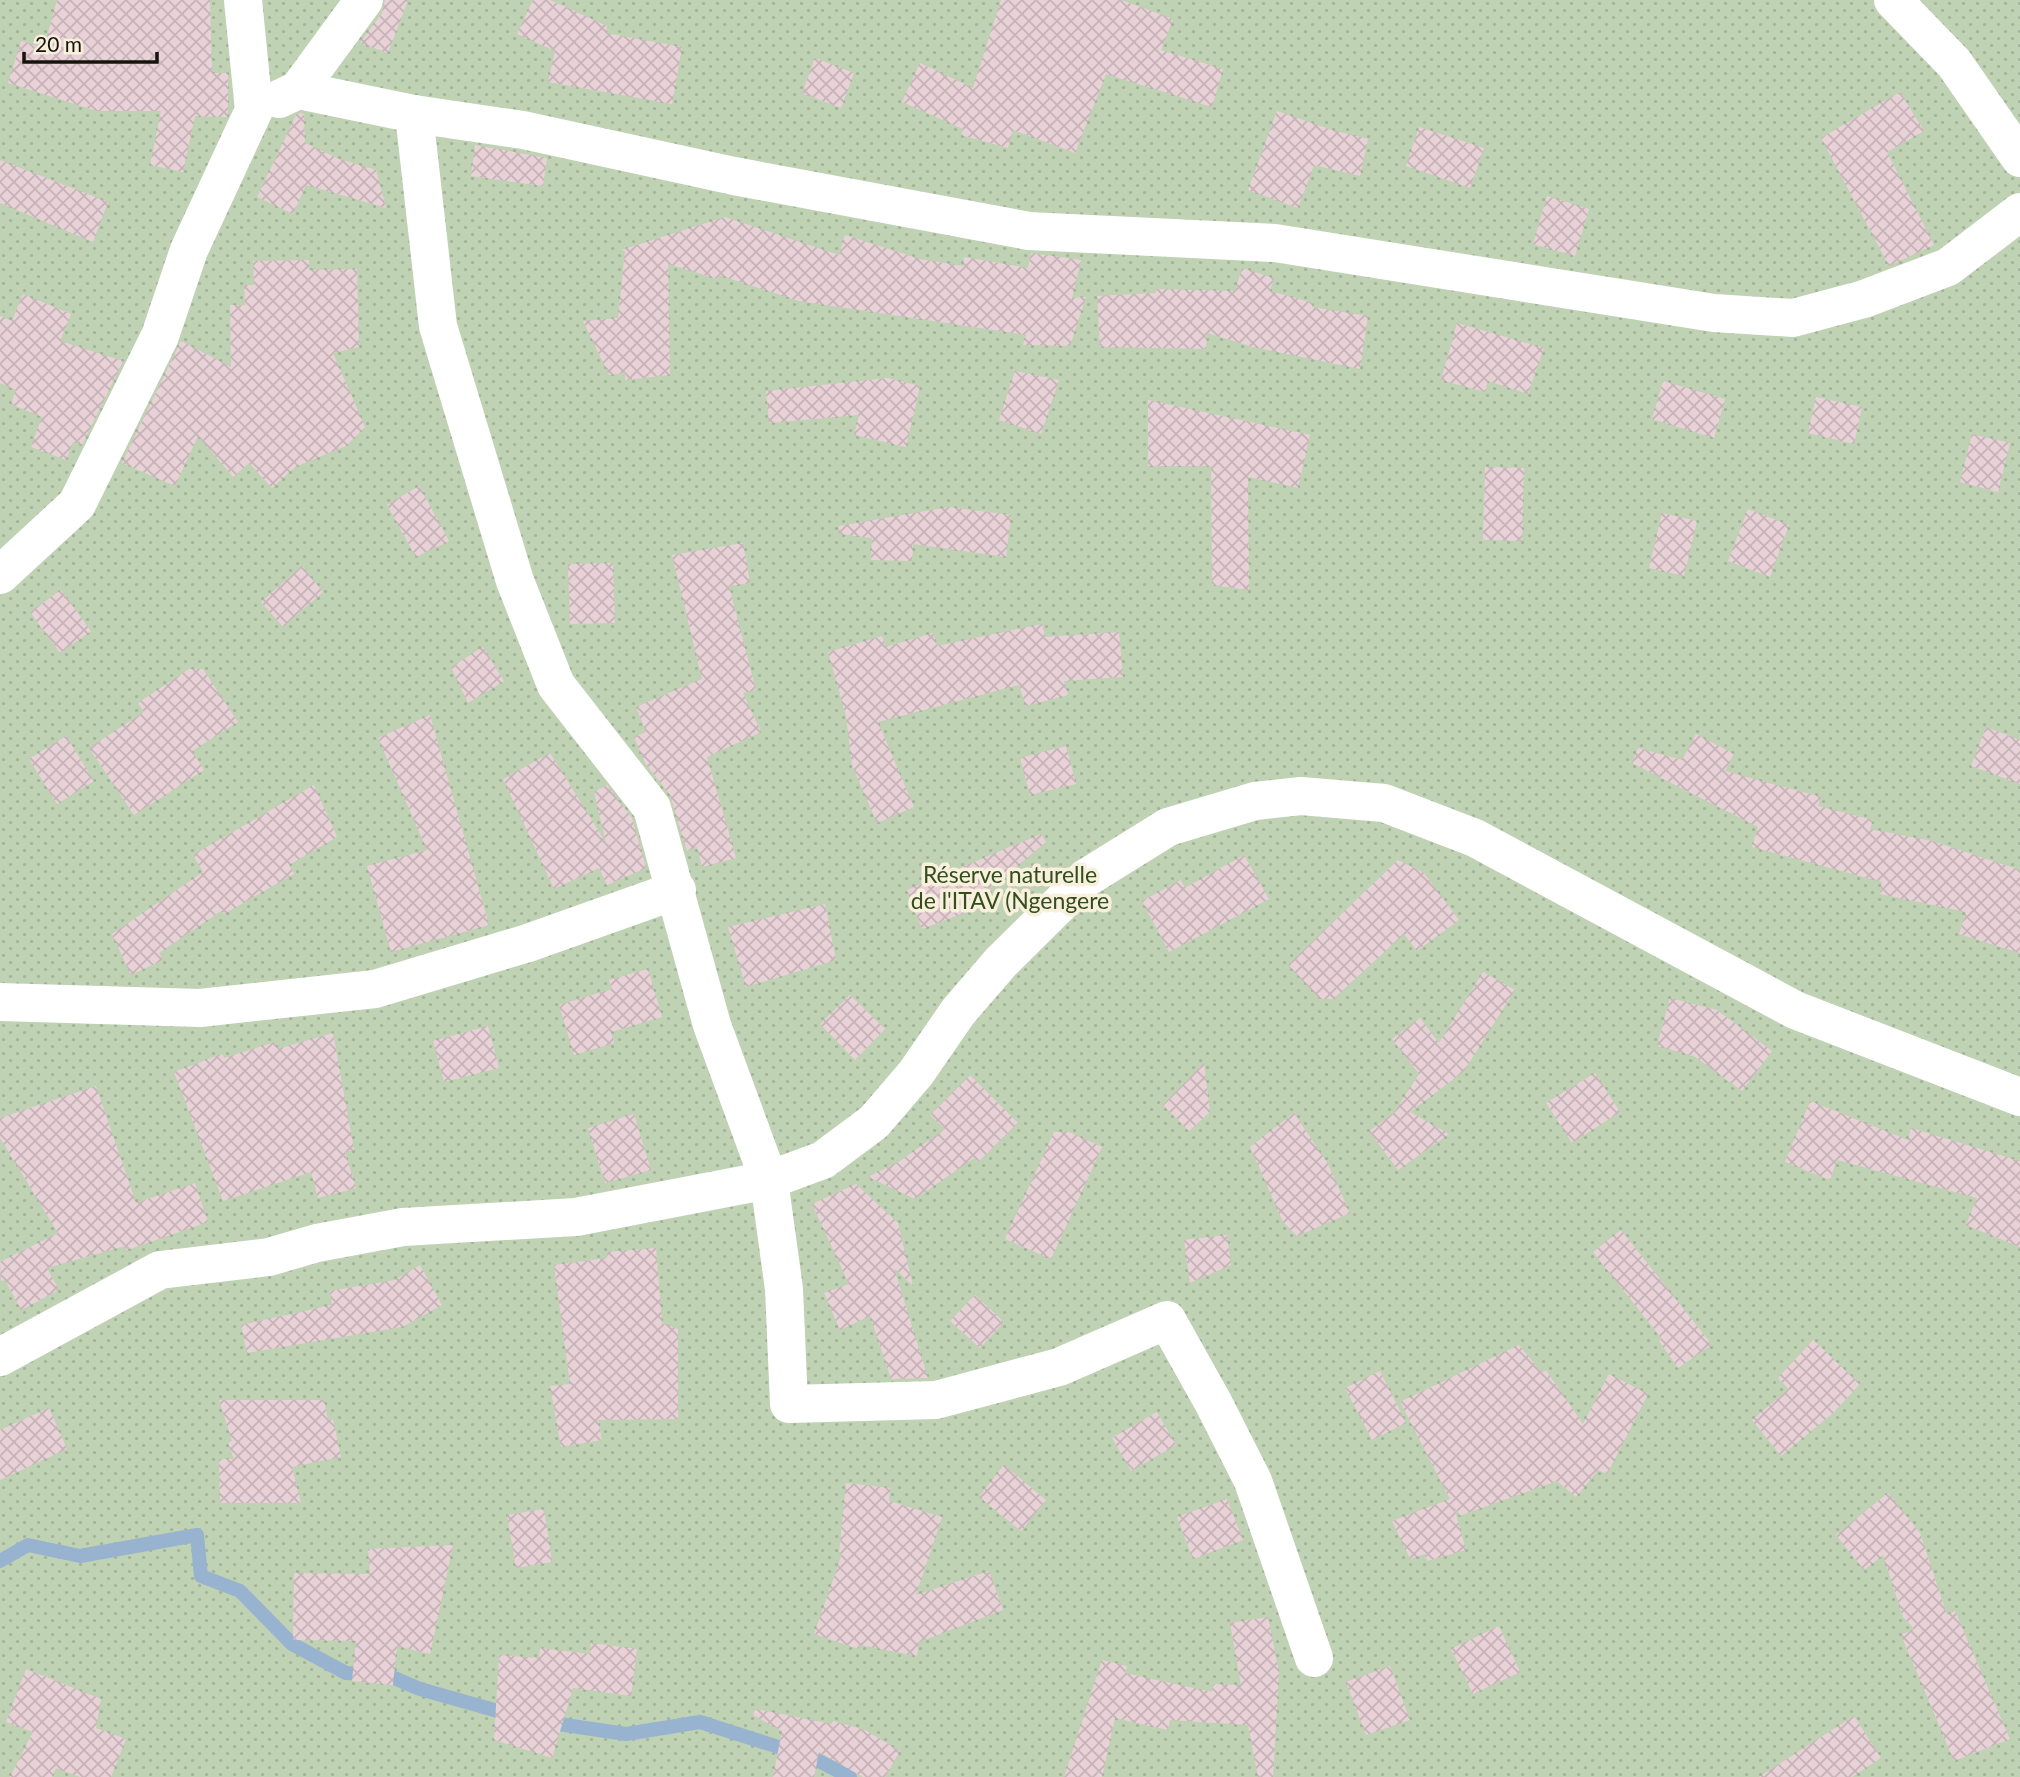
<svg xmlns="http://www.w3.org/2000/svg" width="2020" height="1777" font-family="Lato,sans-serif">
	<defs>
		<pattern id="park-dots" width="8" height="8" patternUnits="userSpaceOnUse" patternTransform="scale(1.75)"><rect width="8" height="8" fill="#bfd2b3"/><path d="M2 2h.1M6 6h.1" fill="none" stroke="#a3b399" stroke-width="1.8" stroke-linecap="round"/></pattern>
		<pattern id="building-cross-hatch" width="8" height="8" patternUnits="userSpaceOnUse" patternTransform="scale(1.75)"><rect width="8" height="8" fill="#e8d2d8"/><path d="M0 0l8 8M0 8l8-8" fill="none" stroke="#c6b3b8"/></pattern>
	</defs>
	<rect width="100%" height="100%" fill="#f8efdd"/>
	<rect fill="url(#park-dots)" x="0" y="0" width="2020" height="1777"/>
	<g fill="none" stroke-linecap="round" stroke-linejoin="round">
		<g stroke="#97b3d0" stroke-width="14">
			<polyline points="0,1561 28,1545 80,1556 197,1535 201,1576 240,1591 292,1644 346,1673 387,1675 420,1689 512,1715"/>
			<polyline points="545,1722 626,1734 700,1722 813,1758 850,1777"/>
		</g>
	</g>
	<g fill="url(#building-cross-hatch)">
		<polygon points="57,0 210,0 212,73 228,73 228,113 227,117 195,116 183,172 150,165 161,111 97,111 8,83 21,41 44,48"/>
		<polygon points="385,0 408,0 388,53 360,43 382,13"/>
		<polygon points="533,0 550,0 607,26 606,33 682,47 672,104 548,82 555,51 517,34"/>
		<polygon points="1001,0 1121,0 1173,19 1161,50 1223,69 1212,107 1106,74 1075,153 1013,130 1008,148 961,135 963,129 902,102 920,63 973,88"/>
		<polygon points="815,58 854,73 841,108 802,93"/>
		<polygon points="1900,92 1924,131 1887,152 1934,245 1889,266 1821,138"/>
		<polygon points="1277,111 1332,130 1368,139 1360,176 1314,165 1298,208 1248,190"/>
		<polygon points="301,113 304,114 305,143 339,159 376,170 386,208 306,185 293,214 257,197 296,115"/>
		<polygon points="1419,127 1484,148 1470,188 1406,166"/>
		<polygon points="475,145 547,158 543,186 471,176"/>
		<polygon points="0,160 108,202 93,242 0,203"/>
		<polygon points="1547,196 1589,209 1575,256 1533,244"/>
		<polygon points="725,217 839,255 845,235 920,259 963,266 964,257 1028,268 1031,253 1081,260 1072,298 1086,297 1070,346 1023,345 1026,335 799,301 719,275 718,279 668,264 670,375 625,380 625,373 609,375 583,321 618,318 625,251 621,250"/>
		<polygon points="309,260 309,270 357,269 359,347 333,353 365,427 346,446 295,467 272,488 249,463 233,477 198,436 175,486 122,463 181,341 231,367 230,305 245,305 244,285 254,285 253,261"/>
		<polygon points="1242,268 1274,278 1270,291 1313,303 1312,307 1368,316 1360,369 1253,347 1207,333 1206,349 1100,347 1097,296 1156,293 1156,289 1235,291"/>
		<polygon points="23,294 71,314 60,341 123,361 82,445 73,442 66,460 31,447 42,417 11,404 16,390 0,383 0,316 12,321"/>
		<polygon points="1457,323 1544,348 1528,394 1488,381 1485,392 1441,380"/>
		<polygon points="1015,371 1059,380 1041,434 999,420"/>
		<polygon points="887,378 920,386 906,447 854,435 859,415 769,423 766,391"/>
		<polygon points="1663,381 1725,399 1714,438 1652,419"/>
		<polygon points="1816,397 1862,407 1854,444 1808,433"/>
		<polygon points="1148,400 1310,435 1298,488 1248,477 1249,590 1212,585 1211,466 1148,466"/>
		<polygon points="1972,434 2010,443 1998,492 1960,482"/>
		<polygon points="1485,467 1524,468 1522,541 1483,540"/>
		<polygon points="419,486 449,541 416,557 387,505"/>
		<polygon points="949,507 1011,515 1006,557 913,544 912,561 871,560 872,538 839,534 839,526"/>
		<polygon points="1748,509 1789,525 1770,577 1728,561"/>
		<polygon points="1662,513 1697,521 1684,576 1649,568"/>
		<polygon points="743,543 750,583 729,586 756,690 743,693 761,732 707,757 736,858 702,867 697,847 687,851 670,795 645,763 634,737 646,732 636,707 702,679 672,555"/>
		<polygon points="613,563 615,623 570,624 568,564"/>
		<polygon points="302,566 323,592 283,627 261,602"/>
		<polygon points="61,590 91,631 60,653 30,612"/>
		<polygon points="1042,624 1045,637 1119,632 1123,677 1064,681 1068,695 1026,706 1019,685 878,722 914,807 877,823 852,765 846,716 828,652 882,636 886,647 933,633 937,646"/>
		<polygon points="483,647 504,681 468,703 451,667"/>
		<polygon points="189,669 203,669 238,722 192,751 204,770 134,815 89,748 144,712 138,703"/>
		<polygon points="430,715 489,925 391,952 367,866 427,850 378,738"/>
		<polygon points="1986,727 2020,740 2020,784 1971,766"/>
		<polygon points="1696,734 1734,754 1725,771 1821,797 1818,806 1873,820 1870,829 1932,841 2020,870 2020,953 1959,934 1966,912 1880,894 1882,882 1752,847 1758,827 1632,763 1638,748 1682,760"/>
		<polygon points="66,736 94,781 57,804 29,759"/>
		<polygon points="1066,746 1076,784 1030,795 1020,758"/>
		<polygon points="550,753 606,843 594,792 607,785 632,818 646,868 607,885 599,868 554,889 503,779"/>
		<polygon points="314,785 337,837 289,865 294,874 224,914 221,911 159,953 163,960 131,975 112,934 203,872 193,855"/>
		<polygon points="1041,834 1046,842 984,893 988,904 922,929 907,890"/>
		<polygon points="1244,855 1269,899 1169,952 1142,901 1181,880 1185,888"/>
		<polygon points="1398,860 1424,873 1459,920 1417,951 1404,934 1333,999 1320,999 1288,965"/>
		<polygon points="825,904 836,960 746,987 728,927"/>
		<polygon points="648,969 662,1017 611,1032 614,1043 574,1055 559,1005 612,989 609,980"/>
		<polygon points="1483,972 1515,990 1464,1071 1410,1112 1449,1134 1398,1170 1369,1131 1394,1113 1419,1074 1392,1039 1420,1018 1439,1043"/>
		<polygon points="850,995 885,1029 855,1060 820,1024"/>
		<polygon points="1670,998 1717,1010 1772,1051 1742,1091 1694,1056 1657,1046"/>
		<polygon points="488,1026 499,1068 444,1082 433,1041"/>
		<polygon points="333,1033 354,1150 345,1152 356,1188 318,1198 311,1172 223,1201 174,1072 222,1054 224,1058 275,1042 277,1049"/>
		<polygon points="1204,1063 1210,1112 1189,1131 1163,1105"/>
		<polygon points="1595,1073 1620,1112 1572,1143 1546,1103"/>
		<polygon points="970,1075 1018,1123 978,1162 974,1158 915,1199 868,1177 900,1161 945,1129 930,1115"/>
		<polygon points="96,1086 136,1203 195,1183 208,1222 127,1250 125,1246 47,1268 59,1290 21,1310 5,1280 1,1281 0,1262 58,1233 0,1138 0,1118"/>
		<polygon points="1810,1101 1908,1140 1911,1128 2020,1161 2020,1247 1966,1225 1977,1198 1837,1160 1830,1180 1785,1162"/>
		<polygon points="1294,1113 1328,1164 1350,1213 1297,1236 1283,1222 1250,1147"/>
		<polygon points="634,1114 651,1170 605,1183 588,1128"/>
		<polygon points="1054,1132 1069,1132 1102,1147 1051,1259 1005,1239"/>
		<polygon points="856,1184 898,1223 913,1286 894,1268 928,1378 891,1379 870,1316 840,1330 824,1293 849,1284 812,1204"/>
		<polygon points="1621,1230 1709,1341 1710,1346 1678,1368 1659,1341 1662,1339 1593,1252"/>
		<polygon points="1227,1235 1231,1265 1190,1283 1184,1240"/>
		<polygon points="656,1248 662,1323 678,1329 678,1419 598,1420 602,1440 561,1447 550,1386 570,1384 554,1265 607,1258 607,1252"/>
		<polygon points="420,1265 442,1305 402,1327 247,1353 241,1325 332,1305 330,1291 395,1280"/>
		<polygon points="975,1295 1004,1322 980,1348 950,1321"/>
		<polygon points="1813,1340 1860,1384 1833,1413 1781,1456 1752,1420 1789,1389 1778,1378"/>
		<polygon points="1519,1345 1542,1373 1546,1370 1583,1424 1609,1374 1648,1394 1607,1474 1598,1470 1576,1497 1557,1481 1459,1516 1453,1504 1466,1550 1427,1561 1425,1554 1410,1559 1392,1521 1450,1499 1400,1402"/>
		<polygon points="1380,1371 1406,1423 1372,1440 1345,1388"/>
		<polygon points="219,1400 324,1400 328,1420 333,1419 341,1457 292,1467 301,1503 220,1503 219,1459 234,1459 228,1443 232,1441"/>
		<polygon points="49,1408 67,1449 0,1480 0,1430"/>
		<polygon points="1157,1412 1176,1445 1131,1471 1112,1438"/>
		<polygon points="1004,1465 1046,1500 1021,1531 979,1497"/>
		<polygon points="846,1483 890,1488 889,1501 942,1517 916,1595 989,1571 1003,1610 919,1642 917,1656 860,1645 859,1649 814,1634 842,1554 839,1553"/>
		<polygon points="1888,1493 1920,1533 1947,1615 1955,1611 2010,1739 1954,1761 1901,1635 1914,1629 1903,1617 1883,1555 1864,1570 1836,1535"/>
		<polygon points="1227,1499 1243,1540 1193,1559 1177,1517"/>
		<polygon points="544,1509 552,1562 516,1568 507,1515"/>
		<polygon points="453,1545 430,1654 397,1646 393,1685 352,1681 356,1641 293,1640 294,1573 370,1574 368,1549"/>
		<polygon points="1268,1617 1279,1672 1273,1777 1258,1777 1248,1725 1170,1720 1168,1730 1115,1718 1102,1777 1064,1777 1102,1660 1127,1666 1125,1673 1212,1692 1213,1684 1241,1685 1230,1623"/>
		<polygon points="1499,1626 1520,1672 1473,1694 1451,1649"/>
		<polygon points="591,1643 637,1649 631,1696 573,1688 552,1758 494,1740 499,1655 539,1658 540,1648 590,1654"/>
		<polygon points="1390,1666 1410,1720 1366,1735 1346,1682"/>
		<polygon points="26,1669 101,1699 96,1728 126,1739 111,1777 80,1777 56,1768 52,1777 10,1777 33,1732 6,1722"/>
		<polygon points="755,1709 832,1724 833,1721 865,1730 900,1751 885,1777 863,1777 819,1752 814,1777 773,1777 782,1731 753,1715"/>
		<polygon points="1854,1716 1881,1758 1852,1777 1759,1777"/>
	</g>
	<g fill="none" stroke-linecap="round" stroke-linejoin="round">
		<g stroke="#fff" stroke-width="38">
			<polyline points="1893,0 1954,63 2020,158"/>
			<polyline points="298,90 414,114 523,130 734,176 1029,231 1275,243 1714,313 1793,318 1864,299 1948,267 2020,212"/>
			<polyline points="279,99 298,90 364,0"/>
			<polyline points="414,114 438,326 515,581 556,685 652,808 712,1025 769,1180 784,1289 789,1404 936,1400 1059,1367 1167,1320 1214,1404 1253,1481 1314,1658"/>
			<polyline points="0,575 77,504 160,336 189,250 254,110 243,0"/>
			<polyline points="0,1002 200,1008 375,989 528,943 677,890"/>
			<polyline points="0,1357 160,1270 269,1257 317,1243 403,1227 576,1217 769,1180 823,1160 874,1122 916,1073 958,1012 1001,962 1086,878 1168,827 1255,801 1301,796 1384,803 1475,838 1795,1010 2020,1097"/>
		</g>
	</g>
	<g text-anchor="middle" stroke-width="7" stroke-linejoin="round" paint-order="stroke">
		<g font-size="23" fill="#324e1d" stroke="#f8efdd">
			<text x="1010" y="883">Réserve naturelle<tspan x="1010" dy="26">de l'ITAV (Ngengere</tspan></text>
		</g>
	</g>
	<path d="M24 52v10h133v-10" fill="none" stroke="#17130d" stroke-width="3.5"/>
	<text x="35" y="52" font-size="21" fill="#17130d" stroke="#f8efdd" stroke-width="5" paint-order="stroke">20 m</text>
</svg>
